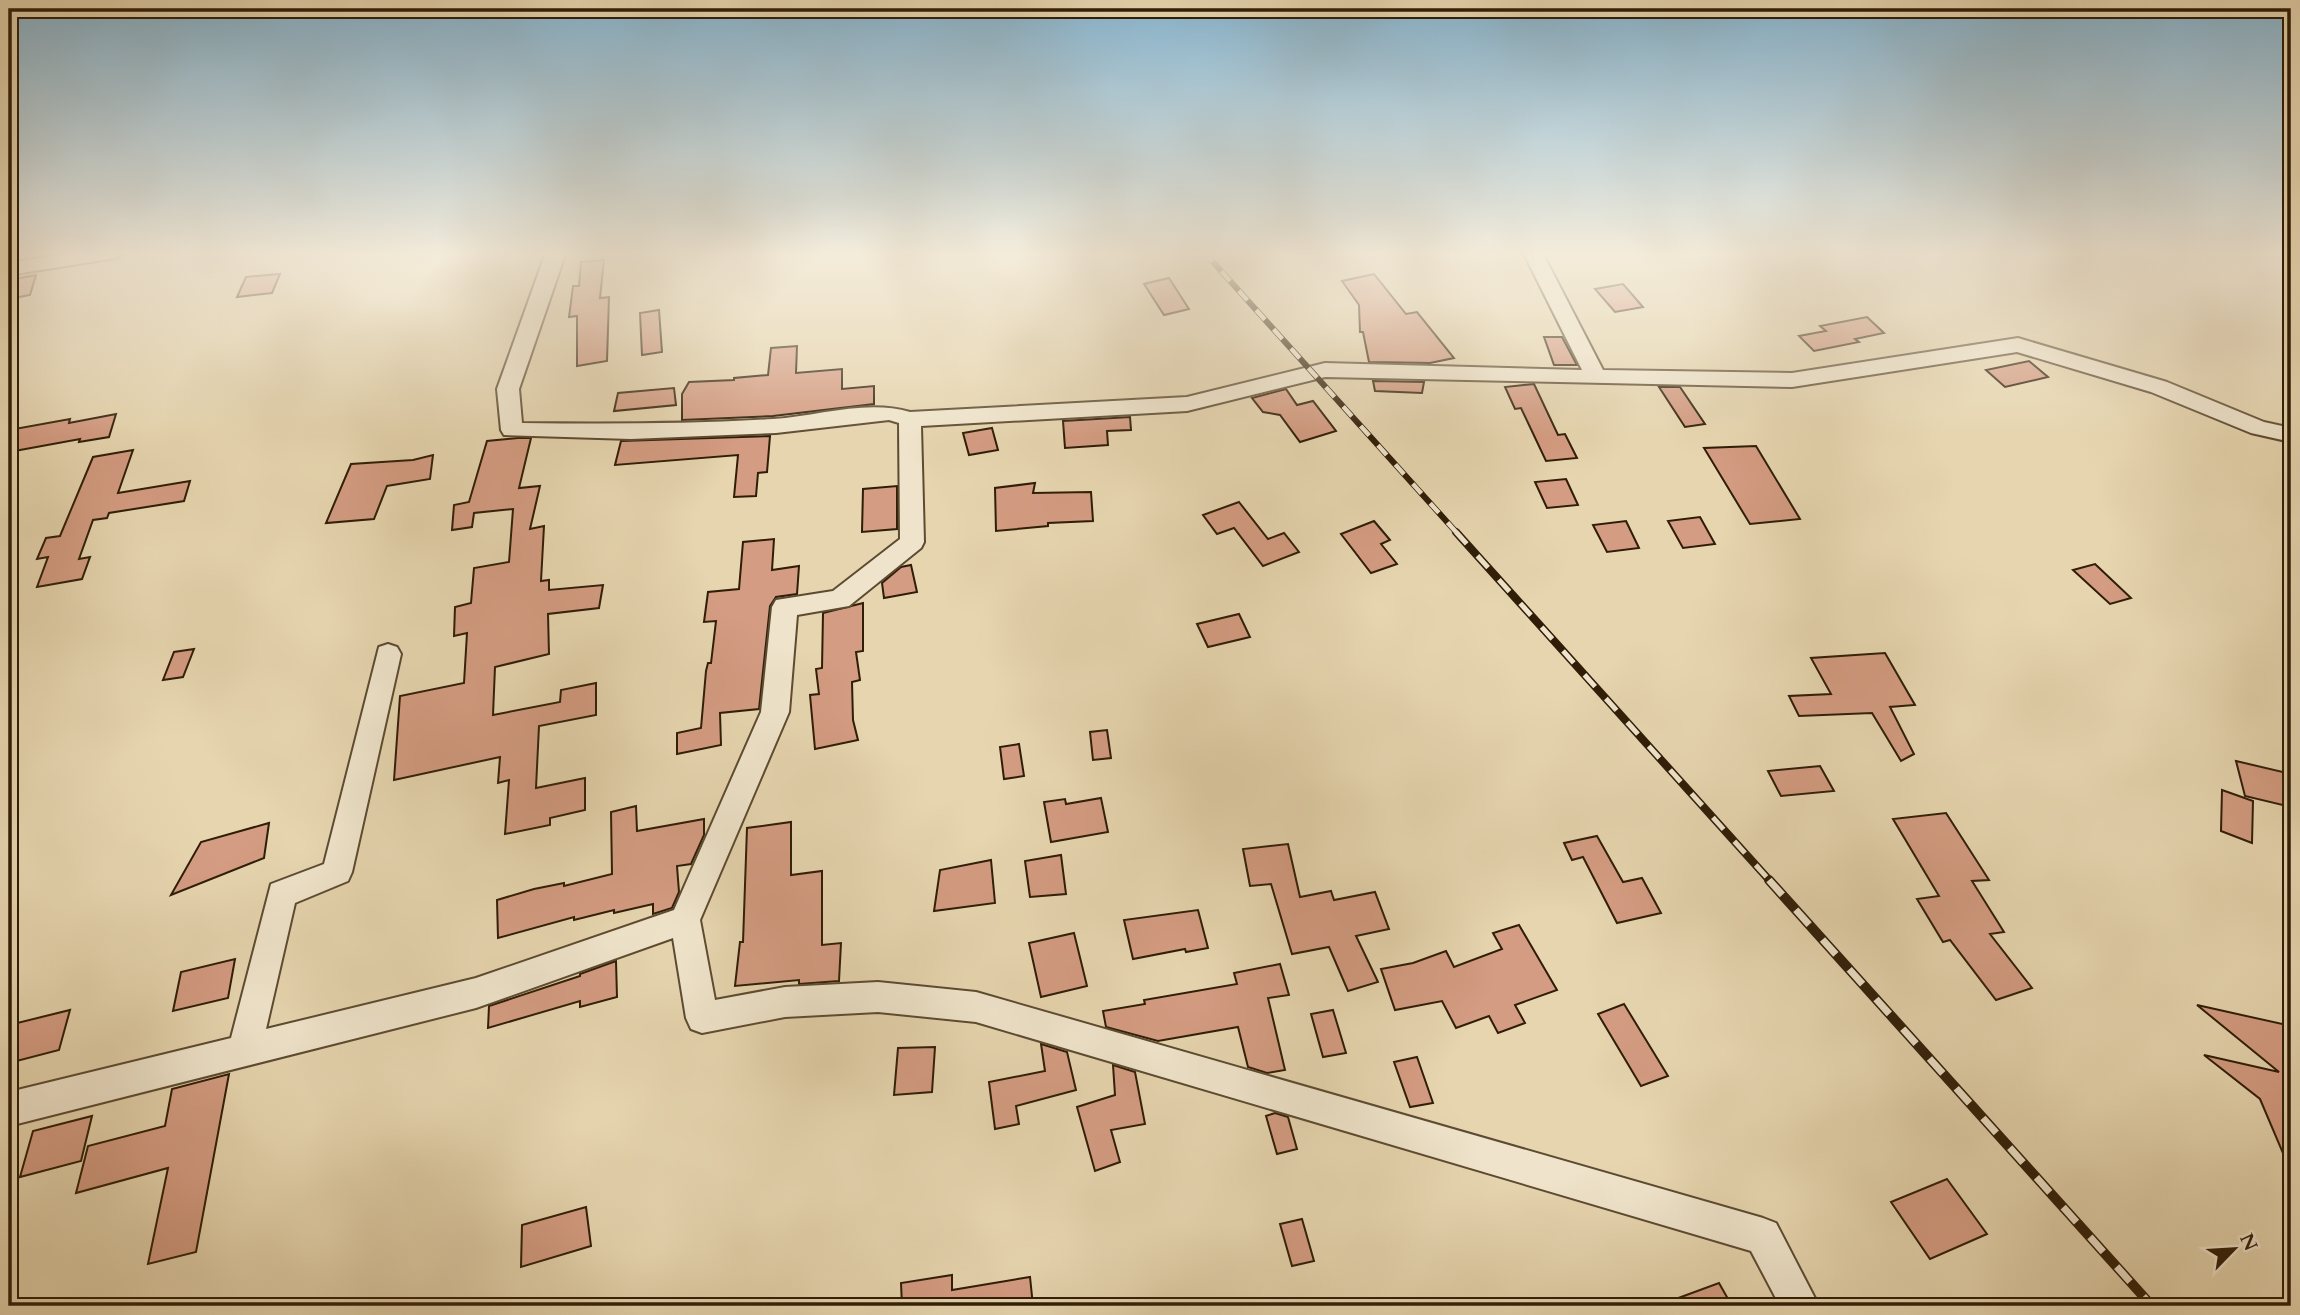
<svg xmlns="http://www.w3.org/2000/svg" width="2300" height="1315" font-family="Cardo,serif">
	<rect width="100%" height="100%" fill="#e6d5af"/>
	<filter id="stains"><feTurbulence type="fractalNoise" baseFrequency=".00286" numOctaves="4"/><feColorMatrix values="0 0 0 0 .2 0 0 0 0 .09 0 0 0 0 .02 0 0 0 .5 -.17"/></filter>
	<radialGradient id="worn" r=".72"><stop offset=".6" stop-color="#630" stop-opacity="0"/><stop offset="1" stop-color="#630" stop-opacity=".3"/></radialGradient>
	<g fill="#d49c82" stroke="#2f1d07" stroke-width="2">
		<polygon points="604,260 600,298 609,297 607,361 577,366 577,316 569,317 573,286 579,286 581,262"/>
		<polygon points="280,274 272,293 237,297 246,277"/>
		<polygon points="1374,274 1406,314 1417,312 1454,358 1430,363 1369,362 1363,332 1360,332 1359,305 1342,281"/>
		<polygon points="36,275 30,295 9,299 9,280"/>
		<polygon points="1169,278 1189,309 1164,315 1144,284"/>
		<polygon points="1623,284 1643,307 1615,312 1595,289"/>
		<polygon points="659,310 662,352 642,355 640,313"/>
		<polygon points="1867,317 1884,333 1855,339 1859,342 1814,351 1799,336 1826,331 1820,326"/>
		<polygon points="1544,337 1562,337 1577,365 1554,365"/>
		<polygon points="797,346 796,373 842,369 842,389 874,386 874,404 773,416 682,420 682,394 689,382 734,380 734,378 768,375 771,348"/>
		<polygon points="2029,361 2048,377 2005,387 1986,370"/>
		<polygon points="1373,381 1424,382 1422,393 1375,391"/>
		<polygon points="1534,384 1558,435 1565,434 1577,458 1546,461 1521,408 1515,409 1505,387"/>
		<polygon points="1659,387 1680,387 1705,424 1685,427"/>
		<polygon points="674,388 676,405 614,411 618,393"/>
		<polygon points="1286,389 1297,405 1313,401 1336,431 1300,442 1280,415 1263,412 1252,398"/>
		<polygon points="116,414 109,437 79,442 80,439 9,452 9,430 70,419 69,423"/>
		<polygon points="1130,417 1131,430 1107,431 1108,445 1065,448 1063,421"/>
		<polygon points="992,428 998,450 969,455 963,433"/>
		<polygon points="770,436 767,472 758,473 756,496 734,497 738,455 615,465 621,441"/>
		<polygon points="518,438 531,438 519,488 540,486 530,529 544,526 541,581 549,580 549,590 603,585 599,608 548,614 549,654 495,667 493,715 560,702 561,690 596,683 596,715 539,726 536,788 585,778 585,810 550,818 550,825 505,834 509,780 498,783 500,757 394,780 400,696 464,683 467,633 454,636 455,607 471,603 474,568 509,562 513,509 474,513 472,527 452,530 454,505 469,502 487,441"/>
		<polygon points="1756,446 1800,519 1750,524 1704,448"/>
		<polygon points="133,450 118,493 190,481 184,501 109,513 107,518 93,520 79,559 90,557 82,579 37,587 48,557 37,559 46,538 60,536 93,457"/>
		<polygon points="433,455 430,479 387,486 374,519 326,523 351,464 413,460"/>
		<polygon points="1566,479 1578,505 1547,508 1535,482"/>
		<polygon points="1035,483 1033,493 1091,492 1093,521 1048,523 1048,526 996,531 995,488"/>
		<polygon points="897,486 897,529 862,532 863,489"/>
		<polygon points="1239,502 1268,539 1284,533 1299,552 1263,566 1234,528 1217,534 1203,515"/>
		<polygon points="1700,517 1715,544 1683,548 1668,521"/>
		<polygon points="1374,521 1390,540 1381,544 1397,564 1371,573 1341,534"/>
		<polygon points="1626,521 1639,548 1607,552 1593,525"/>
		<polygon points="774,539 772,570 799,566 797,594 776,597 770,606 759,709 720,713 721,745 677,754 677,733 701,728 706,671 708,663 711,663 716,621 704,622 708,592 739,589 743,542"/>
		<polygon points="2095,564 2131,598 2110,604 2073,570"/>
		<polygon points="911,565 917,592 884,598 882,583 901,567"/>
		<polygon points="863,603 863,651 856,652 860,680 852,682 853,720 858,740 815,749 810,695 819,694 816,669 822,668 823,613"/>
		<polygon points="1239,614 1250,637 1208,647 1197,624"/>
		<polygon points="194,649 183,677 163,680 174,652"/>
		<polygon points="1885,653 1915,705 1890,707 1914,754 1901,761 1872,713 1799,716 1789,696 1831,694 1811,658"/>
		<polygon points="1107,730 1111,758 1093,760 1090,732"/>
		<polygon points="1019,744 1024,776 1004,779 1000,747"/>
		<polygon points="2236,761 2291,774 2291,807 2245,796"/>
		<polygon points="1820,766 1834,791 1781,796 1768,771"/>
		<polygon points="2222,790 2253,801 2252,843 2221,831"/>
		<polygon points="1101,798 1108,832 1051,842 1044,802 1065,799 1066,804"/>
		<polygon points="636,806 637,831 704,819 704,835 691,864 677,866 679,892 672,908 653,914 653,904 614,913 614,910 574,920 574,917 498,938 497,900 534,889 564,883 564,886 612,874 611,812"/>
		<polygon points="1946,813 1989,880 1972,881 2004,932 1990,934 2032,988 1996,1000 1950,940 1943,942 1917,899 1939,896 1893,819"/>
		<polygon points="791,822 791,875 822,871 822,945 841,943 839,981 799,984 799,980 735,986 740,942 743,942 747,828"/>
		<polygon points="269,823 264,858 171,895 201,842"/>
		<polygon points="1597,836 1623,882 1642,878 1661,913 1617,923 1583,857 1572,860 1564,843"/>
		<polygon points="1288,844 1300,897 1331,891 1334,900 1375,892 1389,929 1356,936 1378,982 1348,991 1329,947 1292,954 1271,884 1250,886 1243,849"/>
		<polygon points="1061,855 1066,894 1030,897 1025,861"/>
		<polygon points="991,860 995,903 934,911 940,870"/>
		<polygon points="1198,910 1208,948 1186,952 1185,949 1133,959 1124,920"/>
		<polygon points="1519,925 1557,990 1515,1005 1525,1023 1498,1033 1489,1016 1456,1028 1442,1001 1395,1010 1381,969 1413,963 1446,951 1454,967 1502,949 1493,933"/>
		<polygon points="1074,933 1087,986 1041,997 1029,943"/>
		<polygon points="235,959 228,998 173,1011 181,972"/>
		<polygon points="616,961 617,997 580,1007 580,1001 488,1028 489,1006 580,976 580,974"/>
		<polygon points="1280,964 1289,995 1268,998 1285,1070 1267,1073 1248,1067 1238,1027 1158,1041 1106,1027 1103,1011 1145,1004 1144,1000 1237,984 1234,973"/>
		<polygon points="1624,1004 1668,1076 1641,1086 1598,1014"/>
		<polygon points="2197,1005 2291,1026 2291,1172 2260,1099 2204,1055 2279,1072"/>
		<polygon points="70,1010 59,1050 9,1063 9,1040 13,1024"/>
		<polygon points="1333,1010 1346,1053 1323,1057 1311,1014"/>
		<polygon points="1041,1044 1067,1052 1076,1090 1016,1106 1019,1124 995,1129 989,1082 1045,1071"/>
		<polygon points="935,1047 932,1092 894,1095 898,1048"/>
		<polygon points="1417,1057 1433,1103 1410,1107 1394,1062"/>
		<polygon points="1113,1065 1135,1072 1145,1124 1111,1130 1120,1162 1095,1171 1077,1107 1115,1095"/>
		<polygon points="229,1074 196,1252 148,1264 168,1168 76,1193 88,1146 165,1126 172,1089"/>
		<polygon points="1275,1113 1288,1117 1297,1149 1277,1154 1266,1116"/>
		<polygon points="92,1116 81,1161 20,1177 33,1131"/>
		<polygon points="1947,1179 1987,1234 1930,1259 1891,1202"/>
		<polygon points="586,1207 591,1246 521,1267 522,1225"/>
		<polygon points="1302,1219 1314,1261 1292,1266 1280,1224"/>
		<polygon points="952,1275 952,1290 1030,1277 1033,1306 902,1306 901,1283"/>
		<polygon points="1719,1283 1732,1306 1662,1306 1662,1304"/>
	</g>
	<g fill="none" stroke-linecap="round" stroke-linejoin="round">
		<g stroke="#5d4b31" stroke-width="4">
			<g id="street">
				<polygon points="76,252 125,252 116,258 9,275 9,263"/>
				<path d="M546 252H566L519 389 522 423C606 424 689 424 773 419 818 416 867 399 910 412L1187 397 1325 363 1582 370 1523 252H1542L1603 370 1792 373 2018 338 2167 382 2264 422 2291 428V442L2251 433 2151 392 2017 352 1792 387 1325 377 1187 411 921 426 924 542 921 548 849 606 797 615 789 712 700 920 715 1000 785 987 878 982 976 992 1763 1218 1776 1223 1819 1306H1780L1751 1251 976 1022 878 1012 785 1017 702 1033 691 1029 686 1018 673 938 476 1008 9 1126V1092L231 1038 271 884 324 864 379 647 388 644 397 647 401 654 352 872 348 881 295 903 266 1029 476 978 674 910 761 712 772 607 776 600 833 591 900 539 899 423 889 420 776 433 631 439 504 435 501 430 497 389Z"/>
			</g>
		</g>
		<use href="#street" fill="#efe4cb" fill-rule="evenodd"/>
		<g stroke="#2f1d07" stroke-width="6">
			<polyline id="rail-far2" points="1204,252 1457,533"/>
		</g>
		<g stroke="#2f1d07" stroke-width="8">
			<polyline id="rail-far1" points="1456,532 1771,882"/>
		</g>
		<g stroke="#2f1d07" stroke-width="10">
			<polyline id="rail" points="1769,880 2152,1306"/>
		</g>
		<use href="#rail-far2" stroke="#efe4cb" stroke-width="4.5" stroke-dasharray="13" stroke-linecap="butt"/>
		<use href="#rail-far1" stroke="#efe4cb" stroke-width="5" stroke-dasharray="16" stroke-linecap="butt"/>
		<use href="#rail" stroke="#efe4cb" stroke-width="7" stroke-dasharray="20" stroke-linecap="butt"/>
	</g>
	<linearGradient id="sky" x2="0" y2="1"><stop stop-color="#87b6d2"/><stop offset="0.58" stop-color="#f4ecdb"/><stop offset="1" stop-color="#f4ecdb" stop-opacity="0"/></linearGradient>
	<rect width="2300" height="437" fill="url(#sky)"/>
	<rect width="2300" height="1315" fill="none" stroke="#e6d5af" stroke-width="35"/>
	<rect x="10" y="10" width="2279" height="1294" fill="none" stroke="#2f1d07" stroke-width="3.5"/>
	<rect x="18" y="18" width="2265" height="1280" fill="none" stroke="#2f1d07" stroke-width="2"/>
	<g transform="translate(2234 1249) rotate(65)" stroke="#efe4cb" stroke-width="5" paint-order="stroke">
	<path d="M0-5L12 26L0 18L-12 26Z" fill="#2f1d07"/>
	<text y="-10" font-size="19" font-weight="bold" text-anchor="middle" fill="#2f1d07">N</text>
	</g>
	<rect width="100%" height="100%" filter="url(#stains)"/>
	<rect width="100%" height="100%" fill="url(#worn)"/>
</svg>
